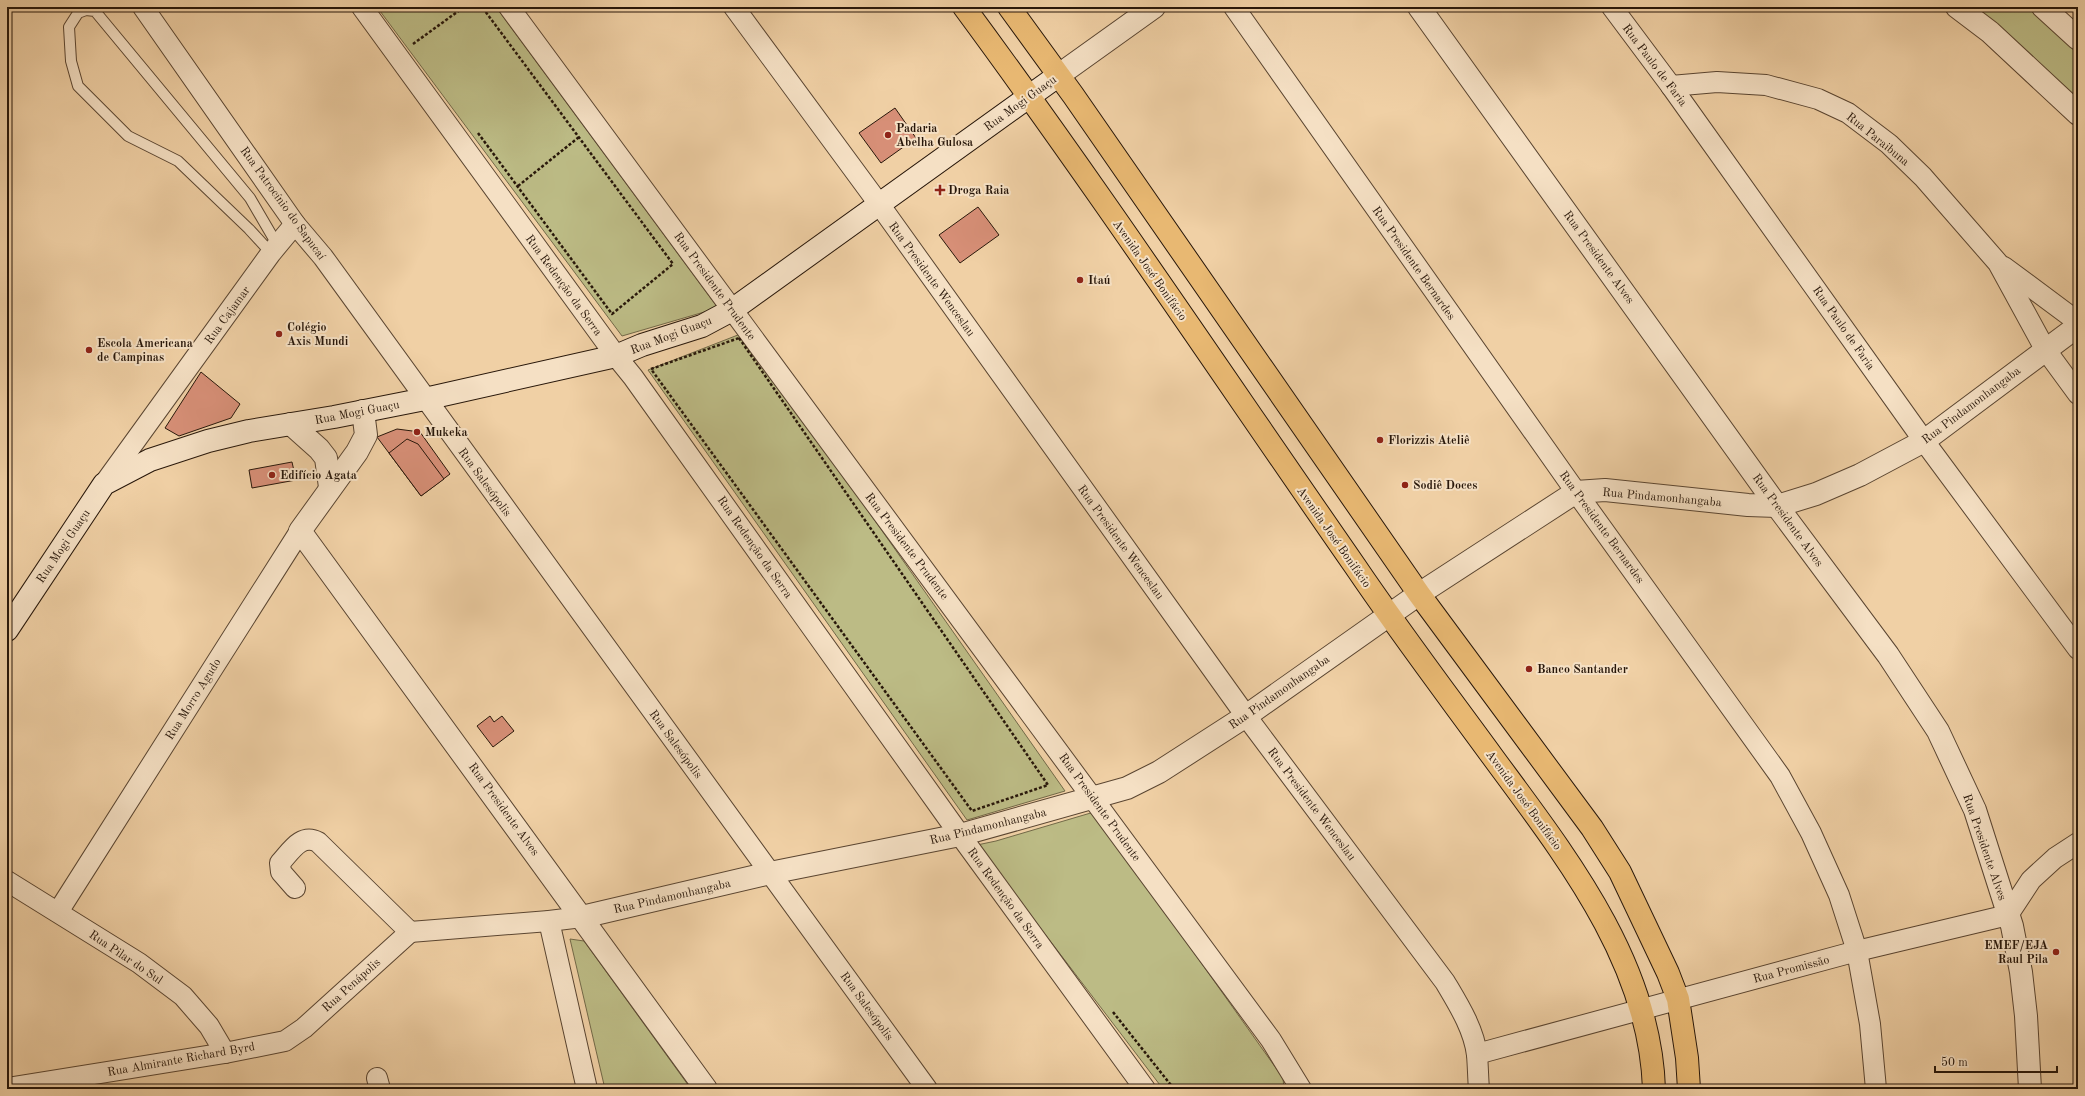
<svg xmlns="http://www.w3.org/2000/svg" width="2085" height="1096" font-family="'Old Standard TT',serif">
	<rect width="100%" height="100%" fill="#f0d0a5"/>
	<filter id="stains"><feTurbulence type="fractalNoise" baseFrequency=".005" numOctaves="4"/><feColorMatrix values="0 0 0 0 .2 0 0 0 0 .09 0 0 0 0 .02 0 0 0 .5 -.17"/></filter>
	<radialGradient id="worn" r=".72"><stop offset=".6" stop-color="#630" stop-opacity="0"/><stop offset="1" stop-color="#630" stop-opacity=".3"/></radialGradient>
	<g fill="#bcbb85" stroke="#726948">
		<polygon points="377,7 496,7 718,308 622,336"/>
		<polygon points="1969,7 2029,7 2078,54 2078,105"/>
		<polygon points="743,333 1065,791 967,820 648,370"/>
		<polygon points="1094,812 1283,1078 1284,1089 1163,1089 977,845 996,841"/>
		<polygon points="570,939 584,941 691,1089 605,1089"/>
	</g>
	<g fill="#d78f77" stroke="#28170a">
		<polygon points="895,108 916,138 881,163 859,133"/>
		<polygon points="978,207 999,235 960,263 939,235"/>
		<polygon points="201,372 240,404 231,418 179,436 165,428"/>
		<polygon points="397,429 420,432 450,474 421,496 377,437"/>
		<polygon points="407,439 418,444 444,479 421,496 389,453"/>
		<polygon points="292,462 296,480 252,488 249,470"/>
		<polygon points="490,716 494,722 502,716 514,731 493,747 477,726"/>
	</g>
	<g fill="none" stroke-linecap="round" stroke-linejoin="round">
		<g stroke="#5a4531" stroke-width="12">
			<polyline id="service" points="271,253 249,229 178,161 128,136 78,86 71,61 69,27 78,13 86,10 95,11 250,198 278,246"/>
		</g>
		<g stroke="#5a4531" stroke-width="22">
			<g id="minor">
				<polyline points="143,7 295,224 323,257 927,1089"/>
				<polyline points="362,7 616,356 633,377 960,835 1145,1089"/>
				<polyline points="509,7 1271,1040 1301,1089"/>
				<path d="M734 7 879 204 1246 716 1445 982C1458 1004 1474 1029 1477 1055 1478 1066 1478 1078 1479 1089"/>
				<polyline points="1234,7 1576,492 1780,776 1811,833 1839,895 1857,951 1870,1024 1876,1089"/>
				<polyline points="1612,7 1671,86 1924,441 2078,649"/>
				<polyline points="1671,86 1717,82 1766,85 1818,99 1848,113 1889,144 1923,177 1998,263 2045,349 2078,394"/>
				<polyline points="2004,267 2078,322"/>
				<polyline points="104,484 271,253 295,224"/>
				<polyline points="7,881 139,963 183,996 209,1026 225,1053"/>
				<polyline points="58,912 300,531"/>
				<polyline points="549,921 587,1089"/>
				<polyline points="410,932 549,921 582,917"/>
				<polyline points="1477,1054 1857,951 2008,915 2031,880 2055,858 2078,843"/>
				<polyline points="377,1078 380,1089"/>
				<path d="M7 1088 225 1053 285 1041 304 1028 410 932 318 842C301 833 291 851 280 863L281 872 295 888"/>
			</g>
		</g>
		<g stroke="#5a4531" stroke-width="24">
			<g id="tertiary">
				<polyline points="1419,7 1777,506 1888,655 1938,731 1975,810 2012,926 2021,972 2026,1016 2030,1089"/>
				<polyline points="1957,7 1990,32 2078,114"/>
				<polyline points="2043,7 2078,39"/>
				<polyline points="1059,75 1154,7"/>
				<polyline points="363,411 366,435 357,452 300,531 706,1089"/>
				<polyline points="291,424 319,449 326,458 330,487"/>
				<polyline points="582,917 770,873 960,835 1127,788 1159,772 1246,716 1419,594 1576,492 1605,490 1748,505 1777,506 1816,494 1860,475 1924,441 2078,326"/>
			</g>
		</g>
		<g stroke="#28170a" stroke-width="24">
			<polyline id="secondary" points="7,630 104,484 150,460 208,441 249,431 334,417 425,399 616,356 642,345 702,326 732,310 1059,75"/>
		</g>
		<g stroke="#28170a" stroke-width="24">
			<g id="primary">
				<path d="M964 7C1099 190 1225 379 1355 566 1399 631 1446 693 1492 756 1564 854 1650 961 1654 1089"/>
				<polyline points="1009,7 1073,95 1419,594 1592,828 1620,872 1668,973 1678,999 1687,1058 1689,1089"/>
			</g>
		</g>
		<g stroke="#28170a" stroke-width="2.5" stroke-dasharray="3 2" stroke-linecap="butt">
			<polyline points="413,44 464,7"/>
			<polyline points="478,133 612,314 673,264 482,7"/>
			<polyline points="518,186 579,137"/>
			<polygon points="739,338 1048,785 972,811 651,369"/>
			<polyline points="1113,1012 1174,1089"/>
		</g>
		<use href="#service" stroke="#f5e0c4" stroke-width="10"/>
		<use href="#minor" stroke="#f5e0c4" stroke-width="20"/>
		<use href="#tertiary" stroke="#f5e0c4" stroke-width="22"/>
		<use href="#secondary" stroke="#f5e0c4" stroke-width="22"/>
		<use href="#primary" stroke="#e8b872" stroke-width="22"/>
	</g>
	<g fill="#8f2418" stroke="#f5e0c4" stroke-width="1.5">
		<circle cx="888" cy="135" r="4"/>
		<path d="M938 184h4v4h4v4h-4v4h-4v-4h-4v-4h4z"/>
		<circle cx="1080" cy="280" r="4"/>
		<circle cx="279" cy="334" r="4"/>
		<circle cx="89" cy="350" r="4"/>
		<circle cx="417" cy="432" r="4"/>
		<circle cx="1380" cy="440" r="4"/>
		<circle cx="272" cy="475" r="4"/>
		<circle cx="1405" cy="485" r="4"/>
		<circle cx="1529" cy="669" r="4"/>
		<circle cx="2056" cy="952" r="4"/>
	</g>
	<g text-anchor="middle" stroke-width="4" stroke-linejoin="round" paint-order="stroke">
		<g font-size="12" fill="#28170a" stroke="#f5e0c4">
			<text transform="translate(1655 65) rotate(53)" y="4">Rua Paulo de Faria</text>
			<text transform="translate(1020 103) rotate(-36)" y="4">Rua Mogi Guaçu</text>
			<text transform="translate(1878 139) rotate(39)" y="4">Rua Paraibuna</text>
			<text transform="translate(283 203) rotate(54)" y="4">Rua Patrocínio do Sapucaí</text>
			<text transform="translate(1599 257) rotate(54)" y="4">Rua Presidente Alves</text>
			<text transform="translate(1414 263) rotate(55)" y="4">Rua Presidente Bernardes</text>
			<text transform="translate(1150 270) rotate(55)" y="4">Avenida José Bonifácio</text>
			<text transform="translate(932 279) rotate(54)" y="4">Rua Presidente Wenceslau</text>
			<text transform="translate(564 285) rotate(54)" y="4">Rua Redenção da Serra</text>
			<text transform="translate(715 286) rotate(54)" y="4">Rua Presidente Prudente</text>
			<text transform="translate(227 315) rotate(-54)" y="4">Rua Cajamar</text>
			<text transform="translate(1844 328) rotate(55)" y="4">Rua Paulo de Faria</text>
			<text transform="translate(671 335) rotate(-21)" y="4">Rua Mogi Guaçu</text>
			<text transform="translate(1971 405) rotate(-37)" y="4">Rua Pindamonhangaba</text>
			<text transform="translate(357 412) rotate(-11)" y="4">Rua Mogi Guaçu</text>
			<text transform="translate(485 482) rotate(54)" y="4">Rua Salesópolis</text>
			<text transform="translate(1662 497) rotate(5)" y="4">Rua Pindamonhangaba</text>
			<text transform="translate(1788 520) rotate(54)" y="4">Rua Presidente Alves</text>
			<text transform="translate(1602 527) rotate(54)" y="4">Rua Presidente Bernardes</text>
			<text transform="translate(1334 537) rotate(55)" y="4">Avenida José Bonifácio</text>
			<text transform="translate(1121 542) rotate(54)" y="4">Rua Presidente Wenceslau</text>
			<text transform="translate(63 546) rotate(-56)" y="4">Rua Mogi Guaçu</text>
			<text transform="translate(907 546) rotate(53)" y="4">Rua Presidente Prudente</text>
			<text transform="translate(755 547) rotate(55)" y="4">Rua Redenção da Serra</text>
			<text transform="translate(1279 692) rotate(-35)" y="4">Rua Pindamonhangaba</text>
			<text transform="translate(193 699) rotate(-58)" y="4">Rua Morro Agudo</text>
			<text transform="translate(676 744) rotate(54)" y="4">Rua Salesópolis</text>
			<text transform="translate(1524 800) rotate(54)" y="4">Avenida José Bonifácio</text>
			<text transform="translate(1312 804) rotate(53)" y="4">Rua Presidente Wenceslau</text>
			<text transform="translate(1100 807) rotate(54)" y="4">Rua Presidente Prudente</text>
			<text transform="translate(504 809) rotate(54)" y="4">Rua Presidente Alves</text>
			<text transform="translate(988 826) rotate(-14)" y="4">Rua Pindamonhangaba</text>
			<text transform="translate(1985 847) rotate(71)" y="4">Rua Presidente Alves</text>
			<text transform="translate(672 896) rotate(-13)" y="4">Rua Pindamonhangaba</text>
			<text transform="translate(1006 898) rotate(54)" y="4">Rua Redenção da Serra</text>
			<text transform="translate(126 957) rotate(34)" y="4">Rua Pilar do Sul</text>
			<text transform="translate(1791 969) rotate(-15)" y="4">Rua Promissão</text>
			<text transform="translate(351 985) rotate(-42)" y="4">Rua Penápolis</text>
			<text transform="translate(867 1006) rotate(54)" y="4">Rua Salesópolis</text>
			<text transform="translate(181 1059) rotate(-10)" y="4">Rua Almirante Richard Byrd</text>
		</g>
		<g font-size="12" font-weight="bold" fill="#28170a" stroke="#f5e0c4" text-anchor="start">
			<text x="896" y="132">Padaria<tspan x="896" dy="14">Abelha Gulosa</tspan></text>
			<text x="948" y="194">Droga Raia</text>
			<text x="1088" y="284">Itaú</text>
			<text x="287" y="331">Colégio<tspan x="287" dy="14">Axis Mundi</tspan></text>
			<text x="97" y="347">Escola Americana<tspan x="97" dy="14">de Campinas</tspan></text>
			<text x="425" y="436">Mukeka</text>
			<text x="1388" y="444">Florizzis Ateliê</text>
			<text x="280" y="479">Edifício Agata</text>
			<text x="1413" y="489">Sodiê Doces</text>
			<text x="1537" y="673">Banco Santander</text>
			<text x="2048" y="949" text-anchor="end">EMEF/EJA<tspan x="2048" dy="14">Raul Pila</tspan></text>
		</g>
	</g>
	<rect width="2085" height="1096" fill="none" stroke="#f0d0a5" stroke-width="24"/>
	<rect x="8" y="8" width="2069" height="1080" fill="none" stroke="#28170a" stroke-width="2"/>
	<rect x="12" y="12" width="2061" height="1072" fill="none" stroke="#28170a"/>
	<path d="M1935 1066v6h122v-6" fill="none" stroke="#28170a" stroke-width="2"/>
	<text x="1941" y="1066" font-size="12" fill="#28170a" stroke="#f5e0c4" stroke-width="3" paint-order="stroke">50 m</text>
	<rect width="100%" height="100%" filter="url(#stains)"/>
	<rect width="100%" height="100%" fill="url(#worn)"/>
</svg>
